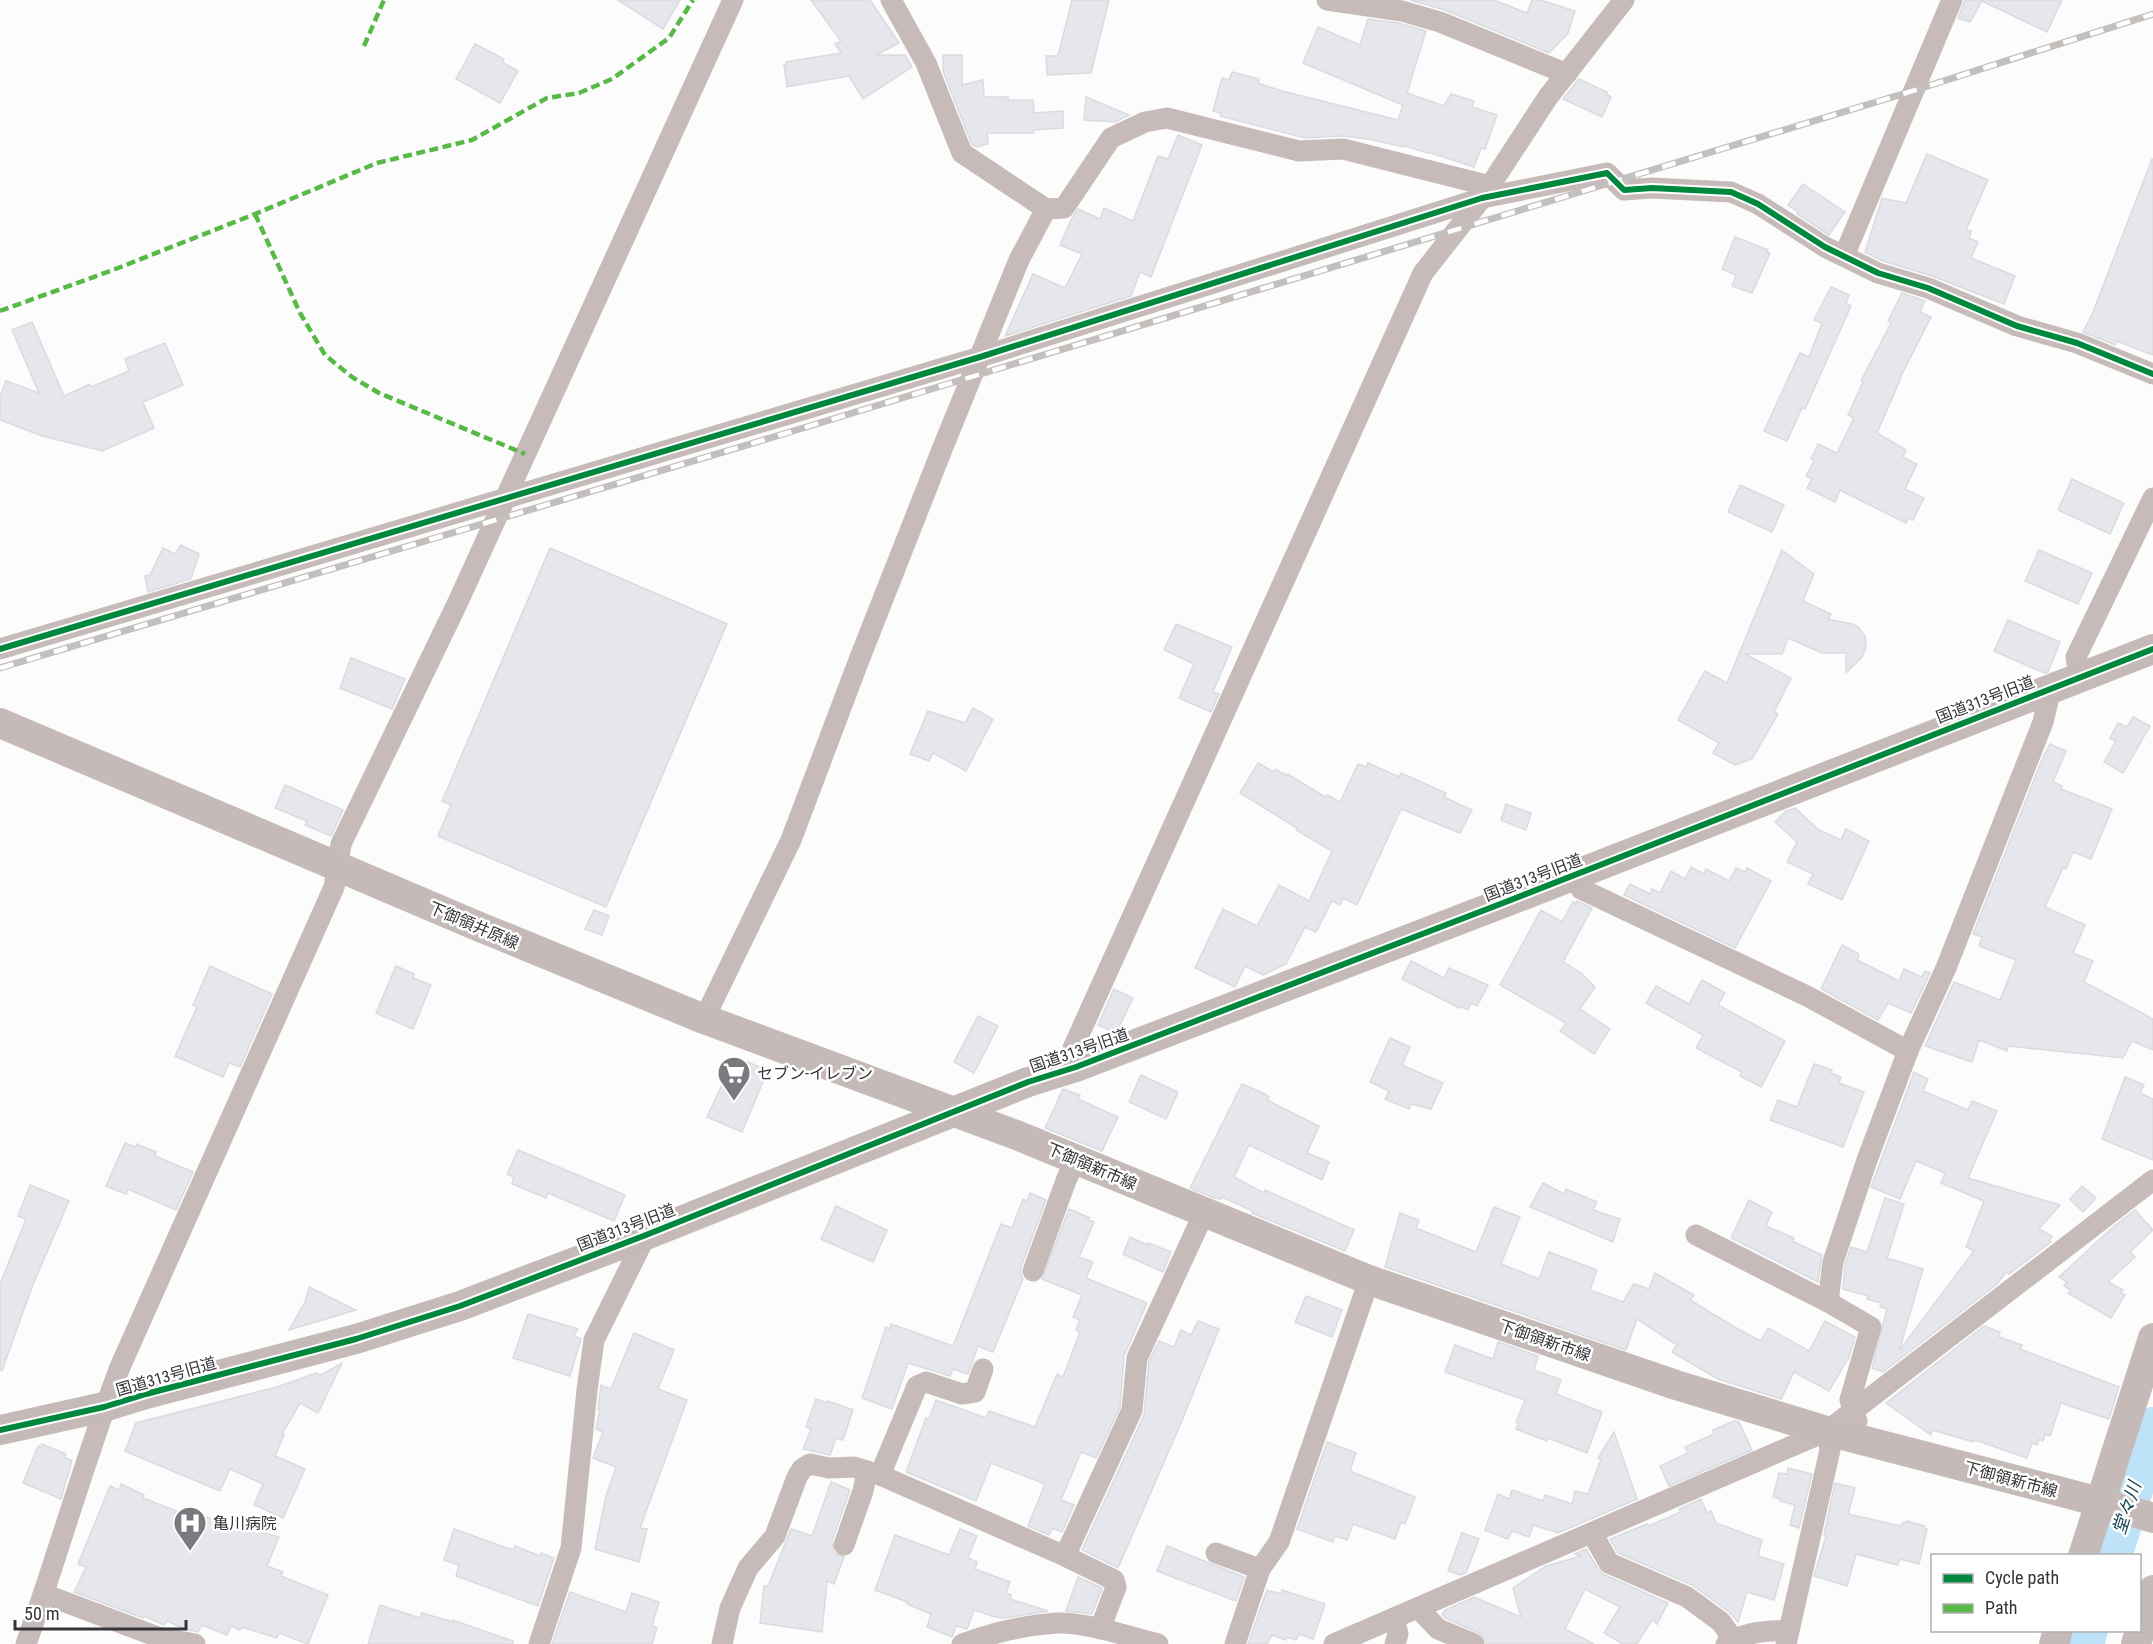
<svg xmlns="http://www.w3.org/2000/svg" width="2153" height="1644" font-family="'Roboto Condensed','Noto Sans JP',sans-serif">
	<rect width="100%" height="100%" fill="#fcfcfd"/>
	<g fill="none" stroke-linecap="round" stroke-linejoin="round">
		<g stroke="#bee2f7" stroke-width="40">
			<polyline points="2112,1556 2153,1427"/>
			<polyline points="2084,1644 2088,1630"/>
		</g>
	</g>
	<g fill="#e6e6ed" stroke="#dadbde" stroke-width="1.5">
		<polygon points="618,0 680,0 663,29"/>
		<polygon points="811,0 870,0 899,43 876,55 905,55 912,67 863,99 849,76 787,87 784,65 786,65 786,62 841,53 835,44 841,41"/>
		<polygon points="1072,0 1109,0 1091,73 1047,75 1046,56 1058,56"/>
		<polygon points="1410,0 1494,0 1527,13 1532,0 1541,0 1575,11 1568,33 1549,53 1445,10"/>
		<polygon points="1965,0 2062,0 2047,32 1982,1 1970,22 1958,18"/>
		<polygon points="1368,19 1399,23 1426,31 1407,93 1444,106 1451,94 1474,101 1472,107 1497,115 1485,149 1481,148 1474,167 1428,152 1428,153 1405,146 1404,147 1368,139 1342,136 1305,138 1220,116 1221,113 1213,111 1222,78 1229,80 1232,72 1259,79 1258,83 1282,91 1398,120 1403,105 1303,63 1318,27 1360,45"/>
		<polygon points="475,44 504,59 502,62 518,71 500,103 456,79"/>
		<polygon points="943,55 962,55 962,85 983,80 984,97 1008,97 1008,100 1033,100 1034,113 1063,111 1063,128 1034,130 1034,133 987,133 988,144 977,147 972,145 943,71"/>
		<polygon points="1579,79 1607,92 1606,94 1611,97 1602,117 1563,99"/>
		<polygon points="1086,97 1129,115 1115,122 1084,120"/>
		<polygon points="1178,135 1202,145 1151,277 1140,272 1131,296 1005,336 1033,274 1065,288 1082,254 1060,245 1072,218 1078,209 1100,219 1104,208 1133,221 1158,156 1168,159"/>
		<polygon points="1927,154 1988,180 1966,230 1971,231 1969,238 1978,242 1971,258 2015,276 2004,304 1932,276 1883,261 1865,252 1882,198 1906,203"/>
		<polygon points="2152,159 2153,159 2153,355 2116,341 2115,345 2083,332 2093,312"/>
		<polygon points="1803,184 1845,212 1829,235 1797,214 1798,212 1788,205"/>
		<polygon points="1735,237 1768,250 1767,252 1770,253 1752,293 1732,286 1736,275 1722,269"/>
		<polygon points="1831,287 1849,295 1846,304 1851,306 1805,409 1802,408 1787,441 1764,431 1800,353 1809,357 1822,323 1814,320"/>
		<polygon points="1902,293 1925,301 1920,312 1931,317 1899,380 1900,380 1877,433 1906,450 1903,457 1917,464 1905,489 1924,498 1913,520 1908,518 1906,523 1840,490 1835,502 1807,488 1812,479 1806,476 1814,461 1811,459 1818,444 1837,453 1854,418 1848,415 1863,382 1861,381 1891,323 1888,321"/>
		<polygon points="32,322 64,396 90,384 91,387 129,371 125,359 165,343 183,385 143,402 154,428 102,451 42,436 0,420 0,397 6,381 39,393 12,330"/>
		<polygon points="2072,479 2124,503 2110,534 2058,510"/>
		<polygon points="1740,485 1784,505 1772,532 1728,512"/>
		<polygon points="181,545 199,554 191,579 148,592 145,576 150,575 163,548 175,554"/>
		<polygon points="550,548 727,624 606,907 438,836 451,805 442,801"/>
		<polygon points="1782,550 1814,574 1803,601 1831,614 1828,619 1852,624 1858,627 1865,636 1866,647 1862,657 1846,673 1846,653 1822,653 1788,638 1782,654 1745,654 1791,678 1774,712 1778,714 1752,759 1735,765 1713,753 1719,743 1678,720 1705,671 1727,683"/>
		<polygon points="2039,550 2092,573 2078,604 2025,581"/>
		<polygon points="2008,620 2060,642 2048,672 2044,673 1994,651"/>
		<polygon points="1176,624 1232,647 1213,692 1219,694 1211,712 1179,698 1194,664 1164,650"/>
		<polygon points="351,658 405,679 392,709 340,688"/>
		<polygon points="973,708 993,719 966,771 933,753 929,761 910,754 928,711 965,723"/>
		<polygon points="2133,717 2150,726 2123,773 2104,762 2116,741 2110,738 2118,723 2127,727"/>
		<polygon points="2050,744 2066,751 2053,782 2062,786 2061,789 2112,809 2091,859 2073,852 2066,869 2063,868 2045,907 2085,925 2073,953 2093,961 2084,982 2153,1019 2153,1050 2132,1041 2123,1058 2008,1046 2007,1051 1979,1040 1972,1062 1925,1046 1954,982 2000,1000 2016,960 1979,946 1982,937 1973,934 2043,757"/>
		<polygon points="1258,763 1274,772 1275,769 1288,776 1288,774 1325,797 1327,795 1340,802 1358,764 1366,767 1368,763 1399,777 1401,773 1446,793 1444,797 1472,810 1460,833 1401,809 1357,905 1343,898 1340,905 1332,901 1316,932 1305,927 1286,964 1263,975 1245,966 1235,987 1195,968 1223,909 1257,926 1279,885 1309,901 1332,851 1296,830 1297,828 1240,793"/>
		<polygon points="285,785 343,810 331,836 305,825 307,821 275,808"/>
		<polygon points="1506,804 1531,813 1526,830 1501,820"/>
		<polygon points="1795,808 1819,830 1841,840 1846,829 1869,841 1842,900 1808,884 1813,874 1787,862 1797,842 1775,822 1786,811"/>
		<polygon points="1691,867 1704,874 1706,869 1729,881 1736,868 1745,872 1747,868 1771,881 1735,948 1624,895 1630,884 1650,894 1652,889 1660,893 1671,871 1685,879"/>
		<polygon points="1577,901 1592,908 1563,962 1581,973 1595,987 1580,1009 1610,1029 1594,1054 1560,1031 1566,1023 1500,985 1541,910 1562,922 1573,902 1575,904"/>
		<polygon points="594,910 609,916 602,935 585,929"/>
		<polygon points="1842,945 1859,954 1857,960 1899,981 1904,969 1922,977 1925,971 1930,973 1911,1013 1888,1003 1878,1020 1821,989"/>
		<polygon points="1411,961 1444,978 1449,968 1488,985 1477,1006 1471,1003 1468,1010 1460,1006 1459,1008 1402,979"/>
		<polygon points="210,966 272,994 240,1067 229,1063 223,1077 175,1056 197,1007 193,1005"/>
		<polygon points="396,966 414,974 413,978 431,985 413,1029 376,1013"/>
		<polygon points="1702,980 1725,993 1718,1005 1785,1041 1761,1087 1740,1076 1742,1072 1696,1048 1703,1035 1646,1003 1656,986 1689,1004"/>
		<polygon points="1114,989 1133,998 1116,1033 1098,1025"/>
		<polygon points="978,1016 998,1026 974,1073 954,1062"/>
		<polygon points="1390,1038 1410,1047 1402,1065 1443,1083 1431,1109 1411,1104 1409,1109 1385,1099 1389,1091 1370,1082"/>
		<polygon points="735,1057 765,1069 762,1076 765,1077 742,1132 707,1117"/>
		<polygon points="1814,1064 1832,1070 1831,1073 1841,1077 1839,1083 1864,1092 1843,1147 1770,1120 1778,1100 1797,1107"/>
		<polygon points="1914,1072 1928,1079 1923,1091 1968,1110 1972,1101 1997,1111 1968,1178 2060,1205 2039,1229 2052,1236 2049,1241 2051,1242 2009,1274 2006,1272 1997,1284 1883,1372 1872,1368 1887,1309 1880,1307 1881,1303 1867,1299 1868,1296 1843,1289 1845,1265 1851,1247 1867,1252 1885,1198 1904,1204 1887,1258 1923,1269 1899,1351 1974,1251 1966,1247 1984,1201 1941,1183 1945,1173 1916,1161 1900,1199 1871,1187"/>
		<polygon points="1141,1075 1178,1092 1166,1119 1129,1102"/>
		<polygon points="2125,1077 2144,1085 2140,1093 2153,1099 2153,1160 2102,1139"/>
		<polygon points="1242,1084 1265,1094 1269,1097 1267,1100 1319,1126 1307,1153 1329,1162 1322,1180 1249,1145 1234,1177 1264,1193 1265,1190 1354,1230 1345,1251 1252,1213 1253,1211 1222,1197 1221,1199 1214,1198 1190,1188"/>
		<polygon points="1063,1089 1080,1095 1078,1099 1118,1117 1102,1151 1045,1128"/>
		<polygon points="125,1143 136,1147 137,1144 156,1152 155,1156 193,1172 176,1210 128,1189 126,1194 106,1186"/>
		<polygon points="518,1150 625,1195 614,1221 548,1193 546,1198 512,1184 514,1177 507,1174"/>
		<polygon points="1543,1183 1564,1194 1566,1189 1597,1202 1593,1210 1620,1219 1613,1242 1530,1207"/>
		<polygon points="30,1185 69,1201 32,1287 2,1371 0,1370 0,1284 26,1219 18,1216"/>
		<polygon points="2082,1186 2096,1198 2083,1212 2070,1199"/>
		<polygon points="1030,1193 1046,1200 1021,1267 1021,1274 1023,1279 993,1352 978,1346 968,1374 953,1369 950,1376 908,1363 892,1409 862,1398 886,1327 890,1329 891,1324 953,1346 1001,1224 1012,1228 1023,1199 1027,1201"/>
		<polygon points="1749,1200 1772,1212 1766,1226 1794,1238 1792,1241 1822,1255 1818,1282 1731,1238"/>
		<polygon points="836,1206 887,1230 873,1262 821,1239"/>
		<polygon points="1494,1207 1520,1217 1501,1264 1539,1279 1549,1252 1597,1270 1590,1290 1623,1302 1634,1284 1649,1289 1655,1273 1694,1295 1690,1300 1738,1329 1761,1341 1768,1328 1809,1351 1825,1321 1855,1337 1848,1360 1847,1360 1829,1391 1794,1372 1781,1399 1718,1379 1672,1352 1677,1345 1637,1319 1626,1350 1385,1267 1400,1213 1419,1220 1416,1228 1476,1252"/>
		<polygon points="1069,1209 1090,1218 1089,1220 1094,1222 1079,1257 1093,1262 1086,1278 1147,1303 1124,1356 1120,1407 1096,1458 1081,1452 1061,1500 1074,1505 1062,1532 1052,1528 1049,1535 1028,1526 1045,1484 991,1463 976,1501 906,1472 926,1418 929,1419 936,1400 986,1418 989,1411 1035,1427 1057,1374 1063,1377 1080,1332 1076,1330 1080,1320 1073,1317 1082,1295 1042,1279"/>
		<polygon points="2135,1210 2153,1230 2130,1252 2135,1257 2108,1282 2123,1290 2121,1293 2125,1295 2111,1318 2068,1293 2071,1290 2064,1286 2067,1282 2059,1277 2112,1228"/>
		<polygon points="1130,1237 1147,1245 1148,1243 1171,1252 1163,1272 1123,1254"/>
		<polygon points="309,1287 356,1310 289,1330 305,1302"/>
		<polygon points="1306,1296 1342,1310 1332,1337 1295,1322"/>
		<polygon points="528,1314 578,1329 574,1336 581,1339 570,1376 513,1358"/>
		<polygon points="1198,1321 1219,1329 1181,1423 1118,1568 1082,1550 1144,1415 1149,1361 1159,1341 1174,1347 1181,1330 1191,1335"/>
		<polygon points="1984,1326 2000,1332 1999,1337 2022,1345 2020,1349 2119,1387 2109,1419 2061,1403 2050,1436 2045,1434 2043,1441 2039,1439 2037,1445 2032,1443 2027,1458 1975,1440 1974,1442 1932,1430 1931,1435 1886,1403"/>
		<polygon points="634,1333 674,1350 658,1389 687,1400 640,1528 647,1529 639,1562 595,1549 606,1496 616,1467 593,1458 603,1432 596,1429 600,1409 598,1409 601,1385 611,1389"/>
		<polygon points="1498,1342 1538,1356 1534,1370 1561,1380 1556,1394 1602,1412 1587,1453 1548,1438 1547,1441 1516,1429 1519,1423 1516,1422 1525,1400 1445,1372 1455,1345 1493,1359"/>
		<polygon points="342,1363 318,1413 300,1403 282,1434 284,1435 275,1456 305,1469 283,1518 254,1505 263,1484 230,1469 220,1491 125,1451 136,1423 277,1387 316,1373 321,1375"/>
		<polygon points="816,1399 827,1403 828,1401 853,1410 843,1440 836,1438 830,1455 803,1449 811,1429 806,1427"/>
		<polygon points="1734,1421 1739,1422 1752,1450 1669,1486 1660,1466 1688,1453 1685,1447 1714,1434 1713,1430"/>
		<polygon points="1614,1432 1637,1499 1558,1533 1533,1525 1529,1537 1512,1531 1508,1539 1485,1530 1498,1494 1509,1499 1512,1490 1543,1501 1545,1495 1572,1504 1575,1491 1588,1494 1601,1459 1598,1458"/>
		<polygon points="1327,1442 1356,1453 1350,1471 1415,1497 1405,1524 1401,1522 1395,1539 1353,1524 1347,1540 1335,1536 1333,1542 1297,1529"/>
		<polygon points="42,1444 66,1454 64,1457 72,1461 61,1499 23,1483 38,1446 41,1447"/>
		<polygon points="1788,1468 1812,1474 1799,1528 1790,1525 1795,1505 1780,1501 1780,1499 1773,1497 1779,1473 1787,1474"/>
		<polygon points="831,1482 850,1490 832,1541 834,1553 844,1557 834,1584 827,1581 822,1632 760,1623 764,1586 768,1586 791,1529 812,1536"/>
		<polygon points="1835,1483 1855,1488 1848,1514 1901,1526 1902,1523 1905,1523 1906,1521 1925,1526 1924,1528 1927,1529 1919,1564 1900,1559 1898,1565 1856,1554 1847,1586 1814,1576 1826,1536 1824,1535"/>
		<polygon points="121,1484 144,1495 143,1498 184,1514 190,1513 279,1537 267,1566 283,1572 281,1576 328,1595 308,1644 279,1633 277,1638 242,1627 240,1630 231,1626 227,1635 202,1625 198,1632 185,1629 167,1621 164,1625 144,1616 143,1618 74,1592 86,1567 78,1564 110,1486 119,1490"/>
		<polygon points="1701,1499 1707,1513 1711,1511 1716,1523 1762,1540 1758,1556 1784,1564 1774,1600 1747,1592 1738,1622 1729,1612 1692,1585 1618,1553 1610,1539 1647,1524 1648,1526 1681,1512 1679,1509"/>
		<polygon points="454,1529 510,1549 514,1549 515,1546 540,1556 541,1553 554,1558 538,1606 456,1576 459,1565 444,1560"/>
		<polygon points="960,1529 977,1536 968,1558 977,1562 975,1569 1010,1582 1006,1593 1011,1595 1010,1599 1048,1611 1005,1618 995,1617 974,1610 967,1629 956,1626 952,1637 927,1627 931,1614 907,1604 907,1602 875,1590 895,1535 949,1555"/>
		<polygon points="1462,1533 1479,1539 1466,1573 1461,1575 1448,1571"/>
		<polygon points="1167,1546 1244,1577 1236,1601 1157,1571"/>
		<polygon points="1586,1549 1598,1569 1603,1574 1668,1603 1657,1624 1652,1620 1637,1644 1623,1644 1604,1633 1620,1607 1585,1589 1565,1629 1594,1644 1486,1644 1484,1637 1479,1633 1445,1618 1442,1615 1445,1610 1474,1597 1521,1617 1513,1588 1546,1566 1581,1556 1575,1554"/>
		<polygon points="1078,1577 1102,1588 1092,1614 1066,1611"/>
		<polygon points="1267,1590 1281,1594 1282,1590 1325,1604 1313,1639 1299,1634 1296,1640 1287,1637 1286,1640 1272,1635 1267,1644 1248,1644"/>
		<polygon points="570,1592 626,1612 632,1593 659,1602 652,1626 657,1628 652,1644 552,1644"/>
		<polygon points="380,1605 420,1618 422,1613 453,1622 453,1620 513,1641 513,1644 368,1644"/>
	</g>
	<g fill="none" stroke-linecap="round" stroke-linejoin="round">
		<g stroke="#c6bbb8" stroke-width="21">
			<polyline points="1327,0 1402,11 1440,22 1567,74"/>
			<polyline points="1046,209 1064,208 1111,138 1145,122 1167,118 1299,151 1343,149 1490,186"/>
			<polyline points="1844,256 1952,0"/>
			<polyline points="0,649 980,357 1482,198 1607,173 1624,190 1652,188 1731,192 1758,204 1825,247 1878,273 1928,288 2017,326 2077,343 2153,374"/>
			<polyline points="2079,677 2076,657 2153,498"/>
			<polyline points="1574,875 1581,889 1807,996 1908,1051"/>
			<polyline points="704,1019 791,840 859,660 943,447 1019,260 1046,209 962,153 926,63 891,0"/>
			<polyline points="1076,1067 1073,1048 1423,273 1482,198 1548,97 1624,0"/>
			<polyline points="1696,1235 1828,1302 1871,1327 1850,1400 1857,1421"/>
			<polyline points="1033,1271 1067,1178 1076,1160"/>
			<polyline points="1828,1302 1833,1262 1867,1160 1908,1051 1946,968 2043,722 2051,688"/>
			<polyline points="880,1475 917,1386 926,1382 962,1394 975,1392 983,1369"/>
			<polyline points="1592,1533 1609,1563 1687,1597 1721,1622 1733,1639"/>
			<polyline points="844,1545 863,1491 867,1471"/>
			<polyline points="1216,1553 1260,1569"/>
			<polyline points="1065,1556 1132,1410 1137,1358 1204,1213"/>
			<polyline points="44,1594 158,1637 195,1644"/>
			<polyline points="1418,1608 1438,1629 1474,1644"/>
			<polyline points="1394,1618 1398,1634 1395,1644"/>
			<path d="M26 1644C59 1552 85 1458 120 1367L334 887 341 844 457 604 733 0"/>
			<polyline points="539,1644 571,1548 587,1390 594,1340 646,1235"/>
			<polyline points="722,1644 730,1608 748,1568 775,1536 797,1477 802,1469 810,1464 829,1468 854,1467 880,1475 1065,1556 1114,1580 1116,1587 1100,1629"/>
			<path d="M962 1644C992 1633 1025 1625 1057 1623 1086 1622 1130 1637 1158 1644"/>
			<polyline points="1235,1644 1260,1569 1279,1542 1369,1280"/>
			<polyline points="1334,1644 1827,1431 2153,1180"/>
			<path d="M1726 1644C1743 1633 1768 1630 1789 1631"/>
			<polyline points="1786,1644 1830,1450 1827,1431"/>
		</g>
		<g stroke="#c5bab7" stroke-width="30">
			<polyline points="0,723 475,925 704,1019 1019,1136 1369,1280 1676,1385 1827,1431 2100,1502 2153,1518"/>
			<polyline points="0,1430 104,1407 146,1394 356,1339 460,1306 646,1235 1028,1082 1076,1067 1503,903 2153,649"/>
			<polyline points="2083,1556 2153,1338"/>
			<polyline points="2054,1644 2058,1630"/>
			<polyline points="2136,1644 2153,1590"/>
		</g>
		<g stroke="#c3bfbd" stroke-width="7">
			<polyline id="rail" points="0,668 780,435 1909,92 2153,14"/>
		</g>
		<use href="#rail" stroke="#fff" stroke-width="4.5" stroke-dasharray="14" stroke-linecap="butt"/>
		<g stroke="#58b947" stroke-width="4.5" stroke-dasharray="9 4.5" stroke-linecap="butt">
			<polyline points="364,46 384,0"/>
			<polyline points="255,214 300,313 325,355 352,377 379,393 525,454"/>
			<polyline points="0,311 113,270 255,214 377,163 472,140 547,98 579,93 612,79 669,38 693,0"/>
		</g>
		<g stroke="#fff" stroke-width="10">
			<g id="cycleway">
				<polyline points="0,649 980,357 1482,198 1607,173 1624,190 1652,188 1731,192 1758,204 1825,247 1878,273 1928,288 2017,326 2077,343 2153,374"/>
				<polyline points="0,1430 104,1407 146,1394 356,1339 460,1306 646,1235 1028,1082 1076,1067 1503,903 2153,649"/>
			</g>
		</g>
		<use href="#cycleway" stroke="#00873e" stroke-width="6"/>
	</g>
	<defs>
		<g id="supermarket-pin" transform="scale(1.725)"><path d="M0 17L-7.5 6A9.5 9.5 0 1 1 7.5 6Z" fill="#7a7a7e" stroke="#fff"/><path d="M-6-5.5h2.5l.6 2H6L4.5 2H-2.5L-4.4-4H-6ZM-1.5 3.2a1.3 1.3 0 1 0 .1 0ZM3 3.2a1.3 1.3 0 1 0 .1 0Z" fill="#fff"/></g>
		<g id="hospital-pin" transform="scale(1.725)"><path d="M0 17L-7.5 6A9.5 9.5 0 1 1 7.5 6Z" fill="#7a7a7e" stroke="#fff"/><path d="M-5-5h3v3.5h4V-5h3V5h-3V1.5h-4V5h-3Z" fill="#fff"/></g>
	</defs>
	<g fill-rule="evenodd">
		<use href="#supermarket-pin" x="734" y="1073"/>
		<use href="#hospital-pin" x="190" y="1523"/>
	</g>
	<g text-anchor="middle" stroke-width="5" stroke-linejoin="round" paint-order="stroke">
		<g font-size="16" fill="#343439" stroke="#fff">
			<text transform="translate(1985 699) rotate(-21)" y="6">国道313号旧道</text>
			<text transform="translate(1533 877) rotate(-21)" y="6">国道313号旧道</text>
			<text transform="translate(474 925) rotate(23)" y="6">下御領井原線</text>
			<text transform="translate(1079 1050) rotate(-19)" y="6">国道313号旧道</text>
			<text transform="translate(1092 1166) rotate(23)" y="6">下御領新市線</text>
			<text transform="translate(626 1227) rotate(-21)" y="6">国道313号旧道</text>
			<text transform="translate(1545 1340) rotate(19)" y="6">下御領新市線</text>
			<text transform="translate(166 1376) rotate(-16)" y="6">国道313号旧道</text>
			<text transform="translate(2011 1479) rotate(15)" y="6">下御領新市線</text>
		</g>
		<g font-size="16" fill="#343439" stroke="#fff" text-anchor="start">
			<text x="757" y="1079">セブン-イレブン</text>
			<text x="213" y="1529">亀川病院</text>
		</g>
		<g font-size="18" font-style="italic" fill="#184156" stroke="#fff">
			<text transform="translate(2127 1508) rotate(-72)" y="6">堂々川</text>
		</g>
	</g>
	<rect x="1931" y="1554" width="210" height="78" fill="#ffffff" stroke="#aeaeb0" stroke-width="1.5"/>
	<rect x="1943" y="1574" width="30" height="9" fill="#00873e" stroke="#aeaeb0" stroke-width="1.5"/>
	<text x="1985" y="1584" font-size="18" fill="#343439">Cycle path</text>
	<rect x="1943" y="1604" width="30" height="9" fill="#58b947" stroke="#aeaeb0" stroke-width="1.5"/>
	<text x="1985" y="1614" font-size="18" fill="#343439">Path</text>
	<path d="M15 1620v9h171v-9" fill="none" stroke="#343439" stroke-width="3"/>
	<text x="24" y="1620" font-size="18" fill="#343439" stroke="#ffffff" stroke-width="4.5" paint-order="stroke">50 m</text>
</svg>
